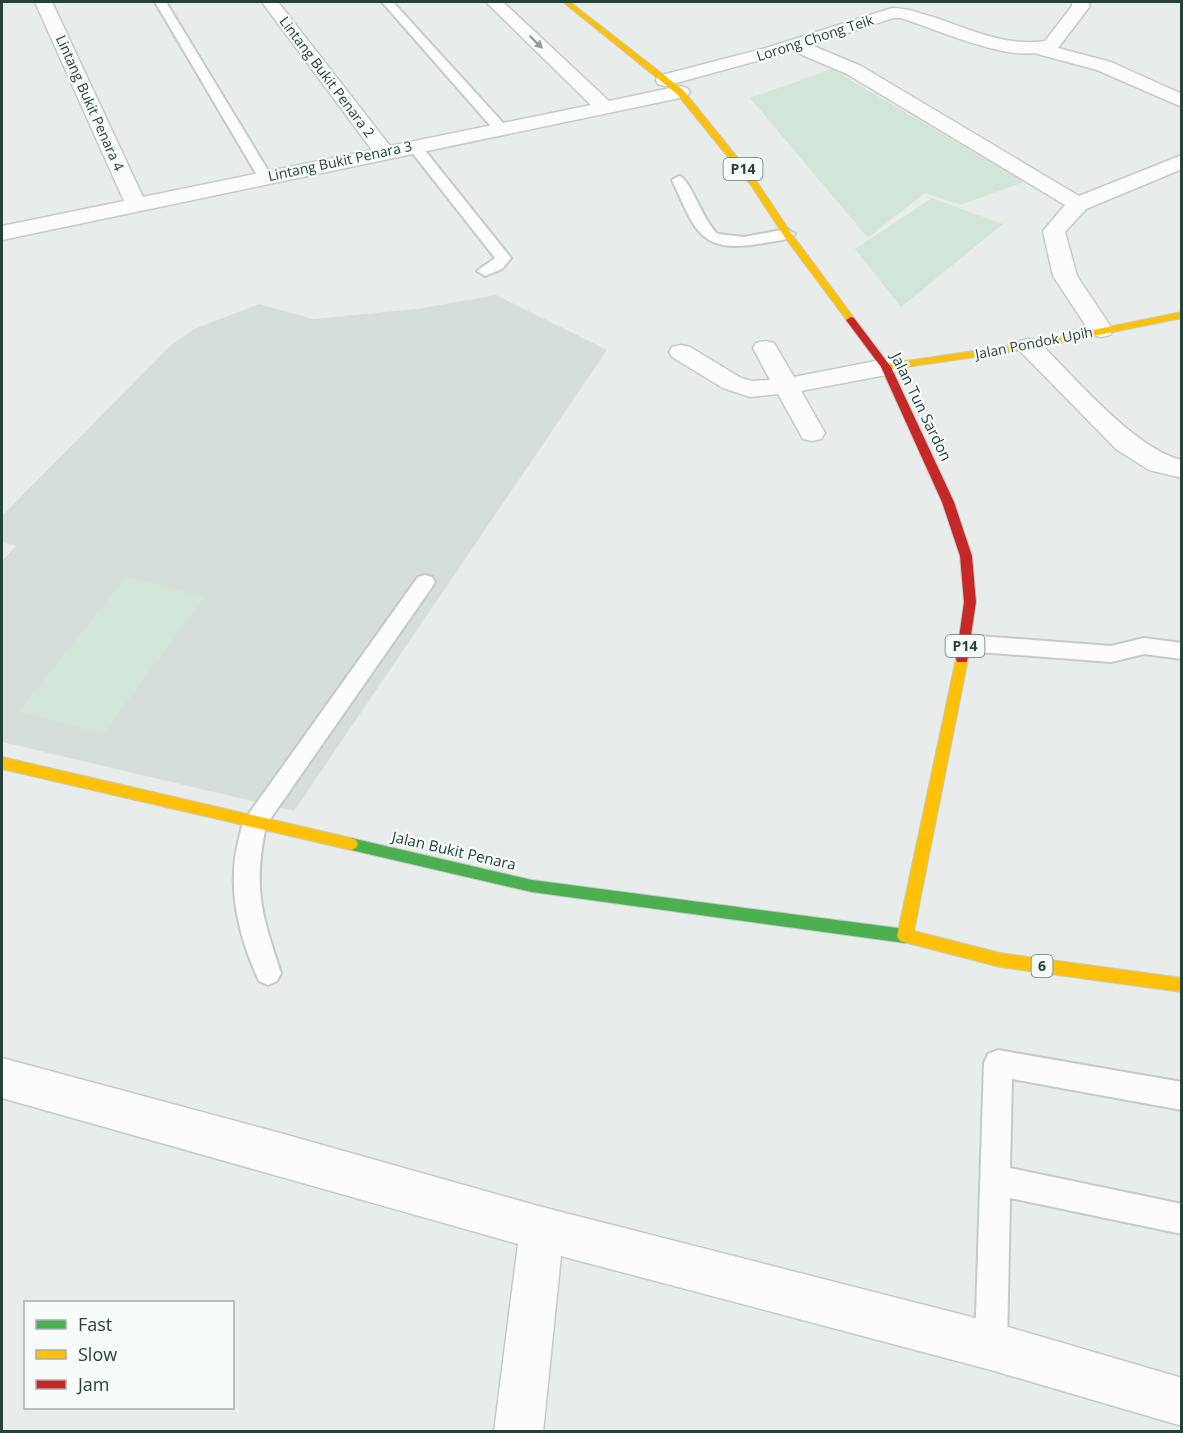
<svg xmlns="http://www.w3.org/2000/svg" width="1183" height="1433" font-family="'Open Sans',sans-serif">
	<rect width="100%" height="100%" fill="#e8edeb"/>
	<polygon fill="#d6dedb" points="496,295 607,350 294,811 2,742 2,561 16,546 2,542 2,516 170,346 194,329 259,304 313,319 417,309"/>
	<g fill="#d1e6d8">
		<polygon points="832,69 1024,182 960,205 925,193 868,238 750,98"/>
		<polygon points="932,198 1003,224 901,307 855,249"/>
		<polygon points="126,577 204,597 103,734 19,711"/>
	</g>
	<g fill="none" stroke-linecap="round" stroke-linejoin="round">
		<g stroke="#c5cac8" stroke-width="4">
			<g id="lane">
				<polygon points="155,2 166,2 272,177 270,180 260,180 258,177"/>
				<polygon points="382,2 393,2 505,125 507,128 505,131 495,131"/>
				<polygon points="414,142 419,143 511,258 502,269 485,276 477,271 495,258 407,146"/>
				<path d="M679 176C690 178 703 222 718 234L744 237 787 229 795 234C788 241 773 241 764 243 699 255 696 231 672 180Z"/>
				<path d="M425 575 432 577 435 582 432 587 266 825C253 889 261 912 281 973L277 981 268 985 259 981C244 949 232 909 234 873 234 855 239 839 243 822L418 577Z"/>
				<polygon points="965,635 1111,646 1144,638 1182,643 1182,659 1144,654 1111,662 965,651 957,649 954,643 957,637"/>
				<polygon points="998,1050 1182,1082 1182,1110 1012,1079 1010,1168 1182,1204 1182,1234 1010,1198 1007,1346 1002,1357 991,1362 980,1357 975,1346 984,1063 988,1054"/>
			</g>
		</g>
		<g stroke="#c5cac8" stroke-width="3">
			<g id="street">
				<polygon points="35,2 52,2 143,197 372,150 262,2 278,2 390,146 591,105 486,2 503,2 609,101 680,86 687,88 690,92 687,96 680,98 2,240 2,226 124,201"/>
				<path d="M1072 2H1088L1090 6 1058 48 1111 62 1182 94V107L1097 70 1034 53C1001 58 935 29 901 18H893L811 45 861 66 1079 196 1182 155V169L1086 209 1065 232 1077 276 1113 330 1110 335 1101 337 1092 335 1053 276 1043 231 1065 205 847 74 793 51 665 86 658 84 656 80 658 76 766 48 892 8C907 8 919 13 933 17 969 29 1006 47 1045 41L1072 6Z"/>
				<path d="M1029 339 1038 341C1072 375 1136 450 1182 460V478L1149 470 1116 449 1020 351 1017 346 1020 341Z"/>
				<polygon points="765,341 774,343 794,377 886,359 895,362 899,367 895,372 886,375 801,391 825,433 821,439 812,441 803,439 778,394 750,397 723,388 672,357 669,352 672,347 681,345 690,347 741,378 752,381 770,380 753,348 756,343"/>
				<polygon points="2,1058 280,1133 542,1207 991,1322 1182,1378 1182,1426 991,1370 561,1256 543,1432 494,1432 518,1244 2,1098"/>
			</g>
		</g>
		<g stroke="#c3cbc8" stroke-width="2">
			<polygon id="fast" points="351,838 532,880 905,929 910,931 913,936 910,941 905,943 532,892 351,850 346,848 344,844 346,840"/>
		</g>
		<g stroke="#c3cbc8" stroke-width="2">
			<g id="slow">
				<polygon points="563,2 570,2 683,90 757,182 791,233 854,318 854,322 848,322 784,236 751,185 677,94"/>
				<polygon points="1182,312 1182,318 1029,349 886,370 881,367 886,364 1029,343"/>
				<polygon points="962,654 968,659 914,931 1000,953 1182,978 1182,992 1000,967 900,941 897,936 956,659"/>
				<polygon points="2,757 351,838 356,840 358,844 356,848 351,850 2,769"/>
			</g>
		</g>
		<g stroke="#c3cbc8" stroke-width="2">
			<polygon id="jam" points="851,317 854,318 891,367 954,502 972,556 976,602 967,662 957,662 956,659 964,602 960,556 942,502 881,367 846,320"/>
		</g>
		<use href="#lane" fill="#fcfcfc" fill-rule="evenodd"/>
		<use href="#street" fill="#fcfcfc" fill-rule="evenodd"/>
		<use href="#fast" fill="#4caf50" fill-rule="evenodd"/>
		<use href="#slow" fill="#ffc107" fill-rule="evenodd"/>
		<use href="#jam" fill="#c62828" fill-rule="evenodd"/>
	</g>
	<defs><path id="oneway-solid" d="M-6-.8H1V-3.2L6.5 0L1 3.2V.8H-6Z" transform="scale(1.5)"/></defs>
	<use fill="#909f9b" href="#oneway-solid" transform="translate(536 42) rotate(44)"/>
	<g text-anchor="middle" stroke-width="4.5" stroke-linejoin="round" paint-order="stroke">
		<g font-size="14" fill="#24423a" stroke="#f7fbf9">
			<text transform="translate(815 38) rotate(-18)" y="5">Lorong Chong Teik</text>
			<text transform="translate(327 77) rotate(53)" y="5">Lintang Bukit Penara 2</text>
			<text transform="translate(90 103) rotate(66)" y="5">Lintang Bukit Penara 4</text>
			<text transform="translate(340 161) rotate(-12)" y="5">Lintang Bukit Penara 3</text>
			<text transform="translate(1034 343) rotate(-11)" y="5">Jalan Pondok Upih</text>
		</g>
		<g fill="#f7fbf9" stroke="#637a73" stroke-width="1.5">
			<rect x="723.5" y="158" width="39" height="22" rx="4.5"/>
			<rect x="945.5" y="635" width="39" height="22" rx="4.5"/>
			<rect x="1031.5" y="955" width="21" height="22" rx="4.5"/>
		</g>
		<g font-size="14" font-weight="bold" fill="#24423a">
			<text x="743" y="174">P14</text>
			<text x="965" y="651">P14</text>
			<text x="1042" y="971">6</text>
		</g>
		<g font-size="15" fill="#24423a" stroke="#f7fbf9">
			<text transform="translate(921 407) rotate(64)" y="5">Jalan Tun Sardon</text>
			<text transform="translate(454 851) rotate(13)" y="5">Jalan Bukit Penara</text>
		</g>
	</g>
	<rect width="1183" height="1433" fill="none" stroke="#24423a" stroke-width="6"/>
	<rect x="24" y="1301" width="210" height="108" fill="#f7fbf9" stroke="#a3b1ad" stroke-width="1.5"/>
	<rect x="36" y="1320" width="30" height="9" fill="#4caf50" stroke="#a3b1ad" stroke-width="1.5"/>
	<text x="78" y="1331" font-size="18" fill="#24423a">Fast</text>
	<rect x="36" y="1350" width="30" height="9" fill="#ffc107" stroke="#a3b1ad" stroke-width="1.5"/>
	<text x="78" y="1361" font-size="18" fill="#24423a">Slow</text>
	<rect x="36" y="1380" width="30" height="9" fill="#c62828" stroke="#a3b1ad" stroke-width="1.5"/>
	<text x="78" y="1391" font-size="18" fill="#24423a">Jam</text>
</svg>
